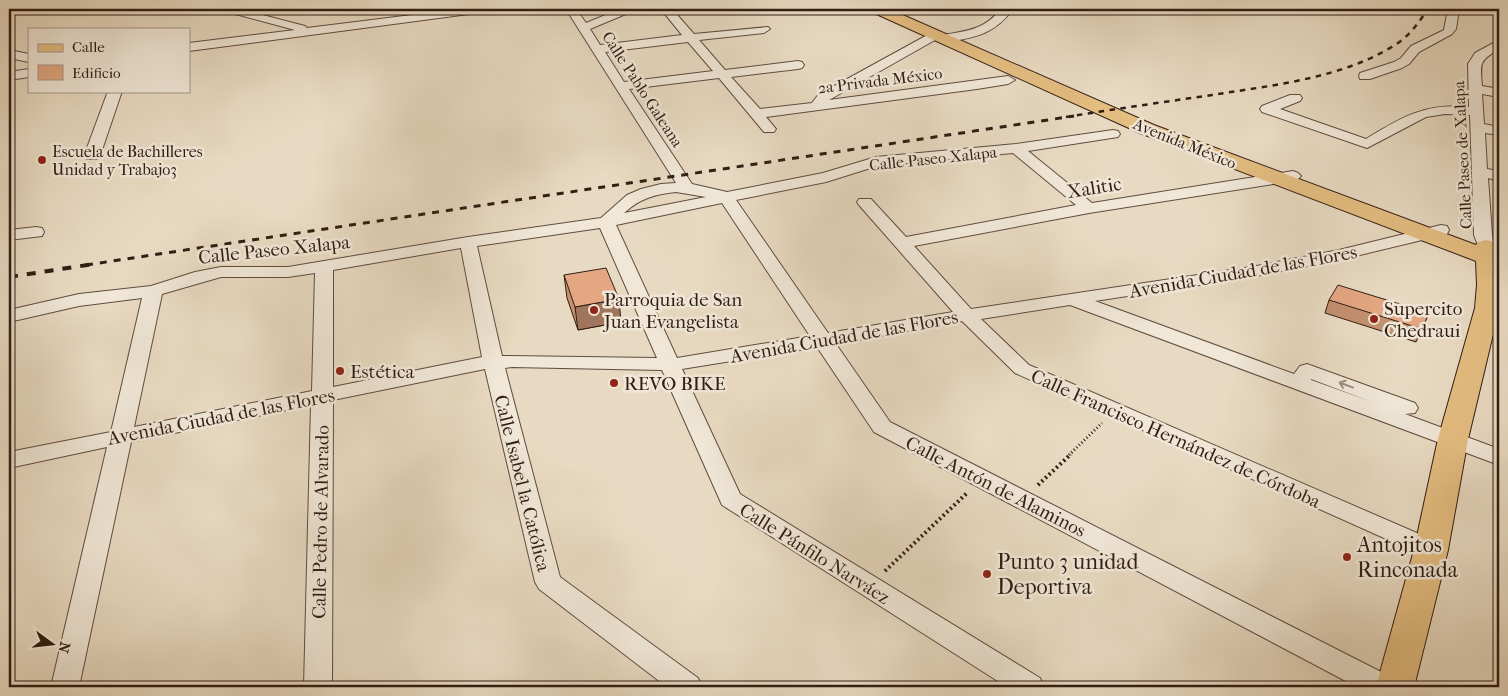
<svg xmlns="http://www.w3.org/2000/svg" width="1508" height="696" font-family="'IM FELL French Canon',serif">
	<rect width="100%" height="100%" fill="#e8dac2"/>
	<filter id="stains"><feTurbulence type="fractalNoise" baseFrequency=".004" numOctaves="4"/><feColorMatrix values="0 0 0 0 .2 0 0 0 0 .09 0 0 0 0 .02 0 0 0 .5 -.17"/></filter>
	<radialGradient id="worn" r=".72"><stop offset=".6" stop-color="#630" stop-opacity="0"/><stop offset="1" stop-color="#630" stop-opacity=".3"/></radialGradient>
	<g fill="none" stroke-linecap="round" stroke-linejoin="round">
		<g stroke="#5f4c40" stroke-width="2">
			<g id="minor">
				<polygon points="223,9 240,9 305,26 307,28 460,9 490,9 484,12 189,51 189,43 295,30 224,11"/>
				<path d="M566 9H576L586 23 620 9H634L633 11 590 29 600 45 682 35 661 9H672L694 34 768 27 770 29 764 33 699 40 725 70 798 61 802 62 804 65 802 68 798 69 731 77 760 109 812 103 818 95 931 33 937 37 935 40 829 100 1008 76 1015 80 1008 84 977 89 766 117 776 129 774 132H764L719 78 629 89 692 184 727 192 823 173 876 157 1016 144 1113 130 1118 131 1120 134 1118 137 1028 151 1092 203 1293 171 1298 173 1301 176 1298 179 1293 181 1089 213 914 246 971 309 1251 267 1339 250 1441 225 1447 226 1449 230 1447 234 1339 260 1251 277 1095 301 1294 374 1300 366 1307 364 1415 403 1418 408 1415 413 1405 414 1499 449V465L1070 305 981 319 1029 365 1440 543 1444 550 1440 557 1431 559 1015 373 962 321 836 344 890 422 1393 678 1397 687H1357L874 432 817 347 682 369 740 494 1040 678 1044 687H1007L722 505 662 370 512 367 505 368 560 577 698 678 702 687H667L539 589 535 582 485 369 333 400 332 687H304L311 405 131 442 79 687H51L107 447 9 468V452L111 432 142 298 79 306 9 322V310L79 294 151 286 195 272 221 267H288L468 237 601 218 627 195 641 189 661 184 676 183ZM688 42 713 71 624 82 605 52ZM1013 153 1076 205 906 237 871 199H859L857 202 859 205 953 312 828 333 736 200 826 182 877 166ZM676 192 706 197 624 213C639 199 655 194 676 192ZM722 203 810 336 677 358 616 225ZM600 228 657 358 502 356 477 246ZM461 248 482 357 333 387V270ZM315 273 312 391 134 427 162 294 221 277H288ZM1311 379 1372 402 1311 380Z"/>
				<path d="M1001 9H1013C993 36 974 37 943 43L937 39 939 36C966 30 982 32 1001 9Z"/>
				<polygon points="1448,9 1459,9 1456,29 1452,34 1419,52 1409,64 1402,68 1370,79 1360,79 1359,76 1360,73 1394,62 1401,58 1411,46 1444,30"/>
				<path d="M1499 40V49C1479 61 1480 63 1482 86L1499 89V97L1482 94 1484 124 1499 127V135L1485 133 1487 169 1499 171V181L1488 178 1492 235 1493 241H1499V251H1480L1474 235 1470 115 1445 114 1426 117 1367 148 1262 112 1260 109 1262 106 1290 95H1300L1302 98 1300 101 1280 109 1366 139C1402 117 1425 103 1469 107L1468 64 1475 53Z"/>
				<polygon points="9,50 29,54 29,62 9,58"/>
				<polygon points="29,69 29,77 9,80 9,72"/>
				<polygon points="108,91 122,91 100,156 97,159 87,159 84,156"/>
				<polygon points="36,227 42,228 44,232 42,236 9,240 9,230"/>
			</g>
		</g>
		<g stroke="#311d14" stroke-width="2">
			<polygon id="major" points="870,9 889,9 1154,125 1476,245 1478,242 1486,240 1494,242 1499,257 1499,309 1468,439 1448,550 1414,687 1376,687 1414,550 1438,439 1475,308 1477,285 1476,261 1140,133 872,12"/>
		</g>
		<polyline stroke="#311d14" stroke-width="3" stroke-dasharray="1 2.5" stroke-linecap="butt" points="1069,455 1102,423"/>
		<g stroke="#311d14" stroke-width="4" stroke-dasharray="2 3" stroke-linecap="butt">
			<polyline points="1038,485 1071,454"/>
			<polyline points="885,571 967,493"/>
		</g>
		<use href="#minor" fill="#f0e7d7" fill-rule="evenodd"/>
		<use href="#major" fill="#e4bd81" fill-rule="evenodd"/>
		<path stroke="#311d14" stroke-width="2.5" stroke-dasharray="5.5 5.5" stroke-linecap="butt" d="M1066 117C1115 109 1164 102 1212 95 1274 85 1345 78 1398 43 1411 34 1419 22 1428 9"/>
		<polyline stroke="#311d14" stroke-width="3" stroke-dasharray="7 7" stroke-linecap="butt" points="86,265 1074,116"/>
		<polyline stroke="#311d14" stroke-width="4" stroke-dasharray="9 9" stroke-linecap="butt" points="9,277 94,264"/>
	</g>
	<g fill="#c39070" stroke="#311d14">
		<polygon points="564,275 621,322 578,330 567,298"/>
		<polygon points="1329,300 1429,313 1416,342 1325,313"/>
	</g>
	<polygon fill="#9f755b" stroke="#311d14" points="619,299 621,322 578,330 575,307"/>
	<g fill="#e3a782" stroke="#311d14">
		<polygon points="606,268 619,299 575,307 564,275"/>
		<polygon points="1338,285 1429,313 1422,329 1329,300"/>
	</g>
	<defs><path id="oneway-shaft" d="M-6 0H5M1.5-3L5.5 0L1.5 3" fill="none" stroke-width="1.6" stroke-linecap="round" stroke-linejoin="round" transform="scale(1.25)"/></defs>
	<use stroke="#9a8c7f" href="#oneway-shaft" transform="translate(1346 385) rotate(-159)"/>
	<g fill="#8f2418" stroke="#f0e7d7" stroke-width="2">
		<circle cx="42" cy="160" r="5"/>
		<circle cx="594" cy="310" r="5"/>
		<circle cx="1374" cy="319" r="5"/>
		<circle cx="340" cy="371" r="5"/>
		<circle cx="614" cy="383" r="5"/>
		<circle cx="1347" cy="557" r="5"/>
		<circle cx="987" cy="574" r="5"/>
	</g>
	<g text-anchor="middle" stroke-width="5" stroke-linejoin="round" paint-order="stroke">
		<g font-size="16" fill="#311d14" stroke="#f0e7d7">
			<text transform="translate(880 80) rotate(-7)" y="6">2a Privada México</text>
			<text transform="translate(643 89) rotate(57)" y="6">Calle Pablo Galeana</text>
			<text transform="translate(1185 143) rotate(22)" y="6">Avenida México</text>
			<text transform="translate(1462 155) rotate(-93)" y="6">Calle Paseo de Xalapa</text>
			<text transform="translate(933 158) rotate(-6)" y="6">Calle Paseo Xalapa</text>
		</g>
		<g font-size="16" fill="#311d14" stroke="#f0e7d7" text-anchor="start">
			<text x="52" y="157">Escuela de Bachilleres<tspan x="52" dy="18">Unidad y Trabajo3</tspan></text>
		</g>
		<g font-size="19" fill="#311d14" stroke="#f0e7d7">
			<text transform="translate(1094 187) rotate(-9)" y="7">Xalitic</text>
			<text transform="translate(274 249) rotate(-6)" y="7">Calle Paseo Xalapa</text>
			<text transform="translate(1243 271) rotate(-10)" y="7">Avenida Ciudad de las Flores</text>
			<text transform="translate(844 336) rotate(-10)" y="7">Avenida Ciudad de las Flores</text>
			<text transform="translate(221 416) rotate(-11)" y="7">Avenida Ciudad de las Flores</text>
			<text transform="translate(1176 438) rotate(24)" y="7">Calle Francisco Hernández de Córdoba</text>
			<text transform="translate(523 483) rotate(76)" y="7">Calle Isabel la Católica</text>
			<text transform="translate(996 486) rotate(27)" y="7">Calle Antón de Alaminos</text>
			<text transform="translate(320 522) rotate(-89)" y="7">Calle Pedro de Alvarado</text>
			<text transform="translate(815 553) rotate(32)" y="7">Calle Pánfilo Narváez</text>
		</g>
		<g font-size="19" fill="#311d14" stroke="#f0e7d7" text-anchor="start">
			<text x="604" y="306">Parroquia de San<tspan x="604" dy="22">Juan Evangelista</tspan></text>
			<text x="1384" y="315">Supercito<tspan x="1384" dy="22">Chedraui</tspan></text>
			<text x="350" y="378">Estética</text>
			<text x="624" y="390">REVO BIKE</text>
		</g>
		<g font-size="22" fill="#311d14" stroke="#f0e7d7" text-anchor="start">
			<text x="1357" y="552">Antojitos<tspan x="1357" dy="25">Rinconada</tspan></text>
			<text x="997" y="569">Punto 3 unidad<tspan x="997" dy="25">Deportiva</tspan></text>
		</g>
	</g>
	<rect width="1508" height="696" fill="none" stroke="#e8dac2" stroke-width="30"/>
	<rect x="10" y="10" width="1488" height="676" fill="none" stroke="#311d14" stroke-width="2.5"/>
	<rect x="15" y="15" width="1478" height="666" fill="none" stroke="#311d14"/>
	<rect x="28" y="28" width="162" height="65" fill="#f0e7d7" stroke="#a49689"/>
	<rect x="38" y="44" width="25" height="8" fill="#e4bd81" stroke="#a49689"/>
	<text x="72" y="52" font-size="15" fill="#311d14">Calle</text>
	<rect x="38" y="65" width="25" height="15" fill="#e3a782" stroke="#a49689"/>
	<text x="72" y="78" font-size="15" fill="#311d14">Edificio</text>
	<g transform="translate(52 644) rotate(105)" stroke="#f0e7d7" stroke-width="4" paint-order="stroke">
	<path d="M0-4L9 19L0 12L-9 19Z" fill="#311d14"/>
	<text y="-8" font-size="14" font-weight="bold" text-anchor="middle" fill="#311d14">N</text>
	</g>
	<rect width="100%" height="100%" filter="url(#stains)"/>
	<rect width="100%" height="100%" fill="url(#worn)"/>
</svg>
